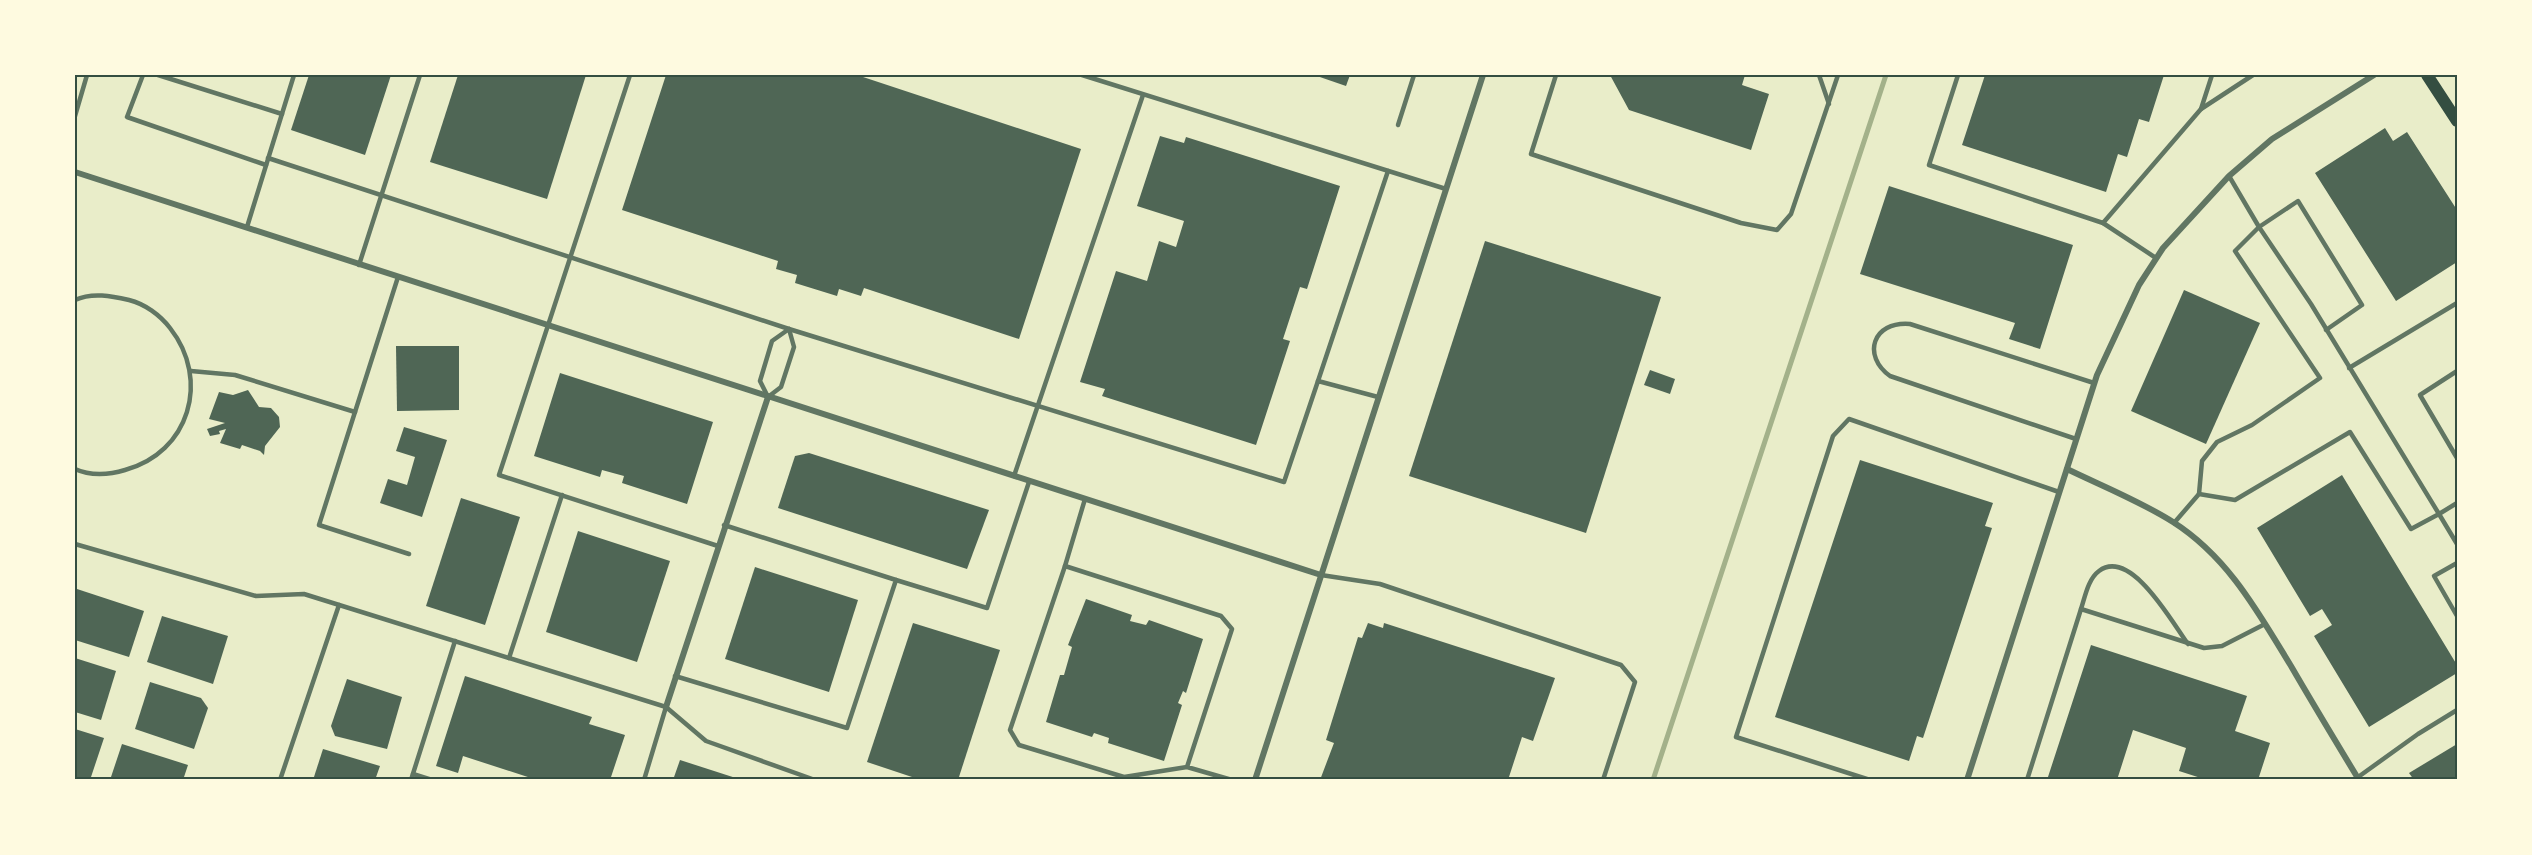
<svg xmlns="http://www.w3.org/2000/svg" width="2532" height="855" font-family="'DejaVu Sans',sans-serif">
	<rect width="100%" height="100%" fill="#e9edc9"/>
	<g fill="none" stroke-linecap="round" stroke-linejoin="round">
		<polyline stroke="#a3b18a" stroke-width="5" points="1653,780 1886,75"/>
	</g>
	<g fill="#4f6655">
		<polygon points="309,75 391,75 365,155 291,130"/>
		<polygon points="458,75 586,75 547,199 430,162"/>
		<polygon points="666,75 857,75 1081,149 1019,339 864,288 861,296 839,289 837,296 795,283 797,275 776,269 778,261 622,210"/>
		<polygon points="1314,75 1350,75 1346,86"/>
		<polygon points="1610,75 1745,75 1742,85 1769,94 1751,150 1629,110"/>
		<polygon points="1985,75 2164,75 2149,122 2139,119 2127,157 2118,154 2106,192 1962,145"/>
		<polygon points="2385,128 2393,141 2407,132 2457,210 2457,262 2396,301 2315,173"/>
		<polygon points="1160,136 1184,143 1186,137 1340,186 1307,289 1300,287 1283,339 1290,341 1256,445 1102,396 1105,389 1080,382 1116,271 1147,281 1159,241 1176,247 1184,221 1137,206"/>
		<polygon points="1889,186 2073,245 2040,349 2009,339 2015,323 1860,274"/>
		<polygon points="1485,241 1661,297 1586,533 1409,476"/>
		<polygon points="2184,290 2260,323 2206,444 2131,411"/>
		<polygon points="396,346 459,346 459,410 397,411"/>
		<polygon points="1650,370 1675,379 1670,394 1644,385"/>
		<polygon points="560,373 713,422 687,504 622,483 624,476 602,470 600,477 534,456"/>
		<polygon points="248,390 259,407 271,408 279,417 280,427 265,446 264,455 260,451 242,445 240,449 220,443 226,429 219,431 220,434 210,436 207,429 225,423 209,419 219,392 233,395"/>
		<polygon points="404,427 447,440 422,517 380,503 388,479 407,485 415,457 396,451"/>
		<polygon points="809,453 989,510 967,569 778,508 795,456"/>
		<polygon points="1860,460 1993,503 1985,526 1992,528 1923,738 1917,736 1909,761 1775,717"/>
		<polygon points="2342,475 2457,665 2457,673 2369,727 2314,636 2332,625 2322,609 2310,616 2257,528"/>
		<polygon points="461,498 520,517 485,625 426,606"/>
		<polygon points="578,531 670,561 637,662 546,632"/>
		<polygon points="755,567 858,600 829,692 725,659"/>
		<polygon points="77,589 144,611 129,657 75,640 75,597"/>
		<polygon points="1086,599 1132,615 1130,621 1146,625 1149,620 1203,639 1186,693 1183,691 1178,703 1182,705 1164,761 1108,743 1109,738 1094,733 1092,737 1046,722 1060,675 1064,675 1072,647 1068,645"/>
		<polygon points="162,616 228,636 213,684 147,662"/>
		<polygon points="913,623 1000,650 958,780 921,780 867,762"/>
		<polygon points="1368,623 1383,628 1384,623 1555,678 1533,741 1522,737 1508,780 1320,780 1334,743 1326,740 1358,637 1362,638"/>
		<polygon points="2091,645 2247,696 2235,731 2270,743 2258,780 2207,780 2179,771 2186,748 2133,730 2117,780 2047,780"/>
		<polygon points="75,658 116,671 101,720 75,712"/>
		<polygon points="465,676 592,717 589,724 625,735 610,780 537,780 463,756 458,773 436,766"/>
		<polygon points="347,679 402,697 387,749 335,736 331,726"/>
		<polygon points="150,682 201,698 208,708 194,749 135,729"/>
		<polygon points="75,729 104,738 90,780 75,779"/>
		<polygon points="122,744 188,765 183,780 110,780"/>
		<polygon points="2457,744 2457,780 2414,780 2409,773"/>
		<polygon points="323,749 380,766 375,780 313,780"/>
		<polygon points="680,760 742,780 673,780"/>
	</g>
	<g fill="none" stroke-linecap="round" stroke-linejoin="round">
		<g stroke="#617663" stroke-width="4.5">
			<polyline points="143,75 127,117 266,165"/>
			<polyline points="158,75 282,114"/>
			<polyline points="630,75 499,475 718,546"/>
			<polyline points="1082,75 1446,189"/>
			<polyline points="1556,75 1531,154 1741,223 1777,230 1791,214 1838,75"/>
			<polyline points="1819,75 1829,104"/>
			<polyline points="1958,75 1929,165 2103,223 2201,109 2253,75"/>
			<polyline points="2201,109 2212,75"/>
			<polyline points="75,116 87,75"/>
			<polyline points="1398,125 1414,75"/>
			<polyline points="268,158 789,329 1284,482 1318,381 1378,397"/>
			<polyline points="2229,176 2259,227 2298,201 2362,305 2326,330"/>
			<polyline points="2103,223 2156,258"/>
			<polyline points="247,227 294,75"/>
			<polyline points="359,265 420,75"/>
			<polyline points="398,277 319,525 409,554"/>
			<path d="M75 300C92 292 112 296 129 300 145 304 160 315 170 328 211 380 189 453 125 470 109 475 90 476 75 469"/>
			<polygon points="789,329 794,347 781,387 768,397 760,381 772,341"/>
			<polyline points="2349,368 2457,303"/>
			<polyline points="191,371 235,375 355,412"/>
			<polyline points="2457,371 2420,395 2457,458"/>
			<polyline points="1318,381 1388,171"/>
			<path d="M2076 439 1890 376C1862 356 1872 321 1910 324L2094 383"/>
			<polyline points="1014,476 1143,95"/>
			<polyline points="2199,494 2202,461 2217,442 2252,425 2320,378 2235,251 2259,227 2311,304 2439,514 2457,503"/>
			<polyline points="2174,523 2199,494 2235,500 2350,432 2411,529 2439,514 2457,544"/>
			<polyline points="75,544 256,596 304,594 666,707 706,741 815,780"/>
			<polyline points="2457,563 2434,576 2457,616"/>
			<polyline points="1065,566 1085,499"/>
			<polyline points="1321,575 1380,584 1621,665 1635,682 1603,780"/>
			<polyline points="896,580 987,608 1029,482"/>
			<path d="M2081 609C2085 597 2088 579 2099 571 2131 547 2173 624 2188 644"/>
			<polyline points="509,658 562,495"/>
			<polyline points="675,676 847,728 896,580 724,525"/>
			<polyline points="1187,767 1232,629 1221,616 1065,566 1010,730 1019,745 1124,777 1187,767 1232,780"/>
			<polyline points="413,774 432,780"/>
			<polyline points="280,780 339,605"/>
			<polyline points="411,780 455,641"/>
			<polyline points="644,780 666,707"/>
			<polyline points="1870,780 1736,737 1833,436 1849,419 2059,492"/>
			<polyline points="2027,780 2081,609 2204,648 2222,646 2265,624"/>
			<polyline points="2354,780 2418,734 2457,710"/>
		</g>
		<g stroke="#617663" stroke-width="6">
			<polyline points="75,172 1321,575"/>
			<path d="M2067 469C2102 486 2140 501 2173 522 2228 557 2258 612 2291 666 2313 704 2336 742 2359 780"/>
			<polyline points="666,707 768,397"/>
			<polyline points="1255,780 1483,75"/>
			<polyline points="1967,780 2097,375 2139,285 2163,248 2229,176 2272,139 2374,75"/>
		</g>
		<polyline stroke="#344e41" stroke-width="12" points="2427,75 2457,121"/>
	</g>
	<rect width="2532" height="855" fill="none" stroke="#fefae0" stroke-width="153"/>
	<rect x="76" y="76" width="2380" height="702" fill="none" stroke="#344e41" stroke-width="2"/>
</svg>
